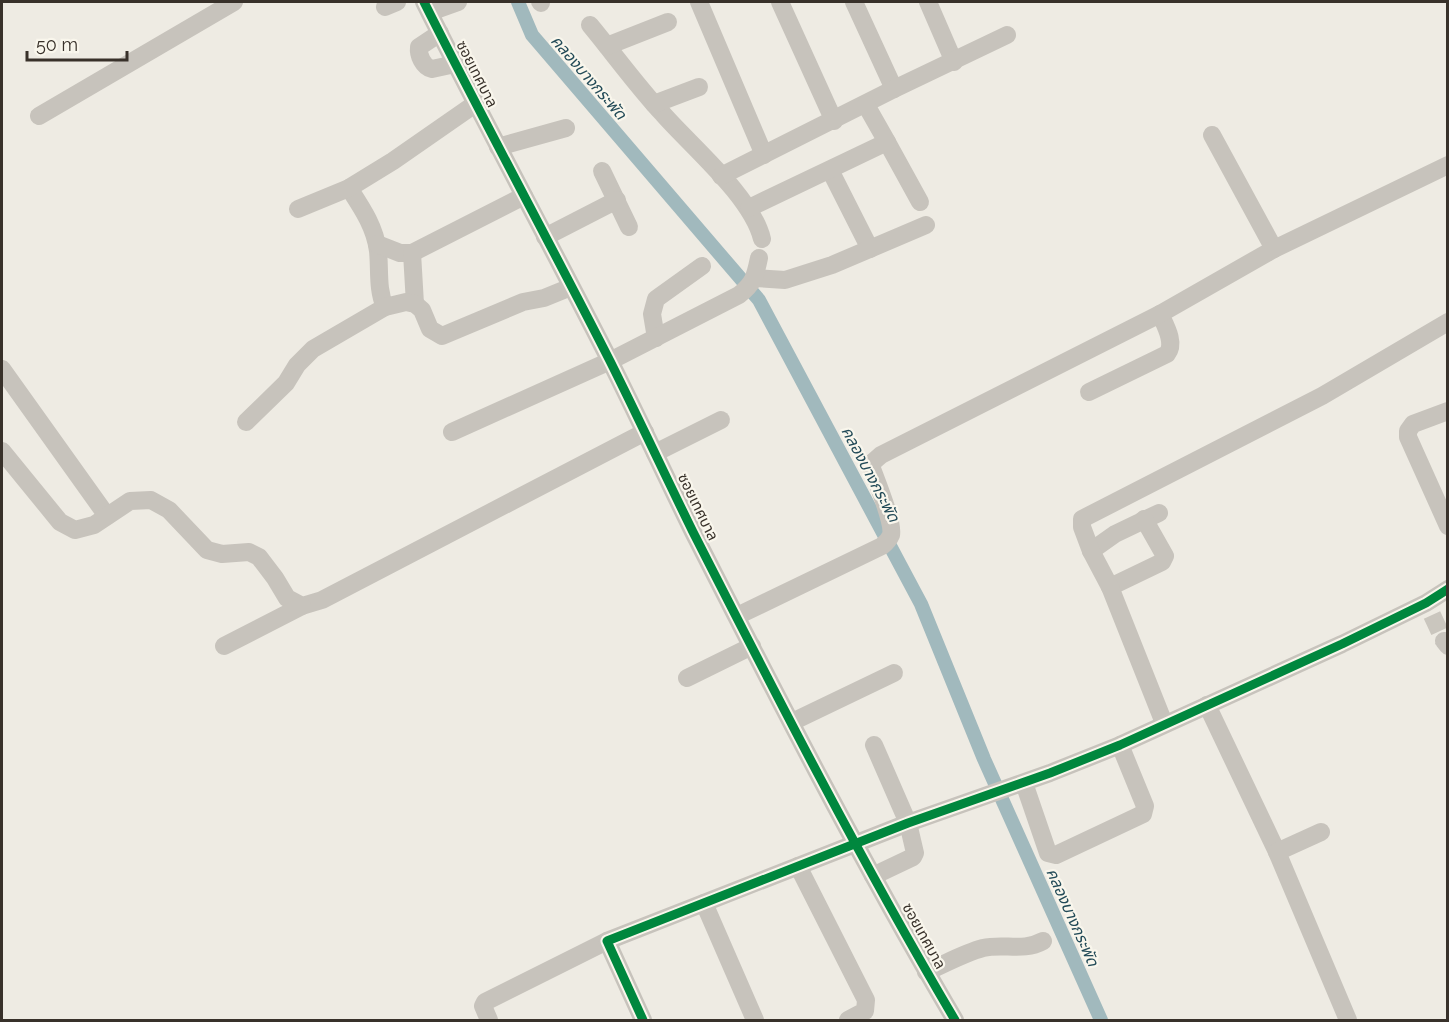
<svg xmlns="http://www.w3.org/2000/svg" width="1449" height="1022" font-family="Raleway,'Noto Sans Thai',sans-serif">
	<rect width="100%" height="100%" fill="#eeebe3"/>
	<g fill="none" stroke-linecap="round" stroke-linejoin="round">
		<polyline stroke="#a1b9bd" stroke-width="14" points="518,2 532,35 759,300 921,604 984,759 1101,1020"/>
		<polyline stroke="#cac6be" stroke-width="18" stroke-dasharray="18 9" stroke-linecap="butt" points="1432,615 1444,641"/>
		<g stroke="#c7c3bc" stroke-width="18">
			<path d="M424 2C484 122 549 241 610 361 638 417 665 475 693 532 777 697 861 861 955 1020"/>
			<polyline points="540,2 541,3"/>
			<polyline points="699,2 764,155"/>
			<polyline points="780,2 834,121"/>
			<polyline points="854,2 894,89"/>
			<polyline points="928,2 954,62"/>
			<polyline points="385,7 397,2"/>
			<polyline points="430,12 458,2"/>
			<path d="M590 25C614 54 637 86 663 114 692 147 752 197 762 239"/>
			<path d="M440 33 419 47C418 55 423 67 432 69L455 64"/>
			<polyline points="607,46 668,22"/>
			<polyline points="654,104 699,87"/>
			<polyline points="39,116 234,2"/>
			<polyline points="1212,135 1274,249"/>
			<polyline points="887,142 920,202"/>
			<polyline points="498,147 566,128"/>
			<polyline points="830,170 870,249"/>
			<polyline points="602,171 629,227"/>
			<polyline points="721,176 894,89 1007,35"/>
			<path d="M349 188C362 208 375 227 378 251 380 270 377 289 385 307"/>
			<polyline points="749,208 887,142 866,105"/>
			<polyline points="298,209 349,188 393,161 475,104"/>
			<polyline points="545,237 617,200"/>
			<polyline points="377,244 400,253 412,253 524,196"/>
			<polyline points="412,253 415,304"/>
			<polyline points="755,278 785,280 832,265 926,225"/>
			<polyline points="656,338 652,314 656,299 702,266"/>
			<polyline points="2,369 107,516"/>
			<path d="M1089 392 1167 354C1176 343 1165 325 1160 314"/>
			<polyline points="1448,411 1413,424 1408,431 1408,437 1448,526"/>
			<polyline points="246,422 286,383 297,365 313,349 385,307 406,302 415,304 422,310 430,329 442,336 523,302 544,298 571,287"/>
			<path d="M452 432 610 361 739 295C754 283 755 277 759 258"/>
			<polyline points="2,451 60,522 75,530 94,525 130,501 151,500 169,510 207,550 222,554 249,552 259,557 275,578 287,598 302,606 322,600 645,432"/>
			<polyline points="655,453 721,420"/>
			<polyline points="1091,551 1115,534 1159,513"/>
			<polyline points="1110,587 1162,562 1165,556 1144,519"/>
			<path d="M737 616 882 546C886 543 889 540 891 535 894 523 876 480 871 466L873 462 881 455 1160 314 1274 249 1448 165"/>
			<polyline points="1444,641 1448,646"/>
			<polyline points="224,646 302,606"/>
			<polyline points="687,678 752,646"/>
			<polyline points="1207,705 1277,852 1348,1020"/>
			<polyline points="792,722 894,673"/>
			<polyline points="1164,723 1110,587 1091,551 1082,527 1082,519 1322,396 1448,322"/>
			<polyline points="1024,783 1048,853 1056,855 1143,814 1145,806 1120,745"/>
			<polyline points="1277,852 1321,832"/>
			<polyline points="798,866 866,1000 865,1011 848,1020"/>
			<polyline points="873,876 913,857 915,853 908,823 874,745"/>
			<polyline points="704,903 755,1020"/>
			<path d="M926 972C945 964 964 953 983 948 1004 943 1023 952 1043 941"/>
			<polyline points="489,1020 483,1006 485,1002 607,941"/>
			<polyline points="643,1020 607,941 908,823 1050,773 1120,745 1342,644 1426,603 1448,589"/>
		</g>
		<g stroke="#f9f6ec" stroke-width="13">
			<g id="cycleway">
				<path d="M424 2C484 122 549 241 610 361 638 417 665 475 693 532 777 697 861 861 955 1020"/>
				<polyline points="643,1020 607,941 908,823 1050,773 1120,745 1342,644 1426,603 1448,589"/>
			</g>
		</g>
		<use href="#cycleway" stroke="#00873e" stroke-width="9"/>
	</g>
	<g text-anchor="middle" stroke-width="4.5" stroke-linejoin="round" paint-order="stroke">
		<g font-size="15" fill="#38312a" stroke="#f9f6ec">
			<text transform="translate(477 74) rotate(63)" y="5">ซอยเทศบาล</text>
			<text transform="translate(698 507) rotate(64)" y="5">ซอยเทศบาล</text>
			<text transform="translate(924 936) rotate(61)" y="5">ซอยเทศบาล</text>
		</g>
		<g font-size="16" font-style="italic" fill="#224a57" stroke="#f9f6ec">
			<text transform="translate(589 77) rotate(49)" y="6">คลองบางกระพัด</text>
			<text transform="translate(871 474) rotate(62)" y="6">คลองบางกระพัด</text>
			<text transform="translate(1073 917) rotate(66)" y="6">คลองบางกระพัด</text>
		</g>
	</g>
	<rect width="1449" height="1022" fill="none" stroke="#38312a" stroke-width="6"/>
	<path d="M27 51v9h100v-9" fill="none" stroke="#38312a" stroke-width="3"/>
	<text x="36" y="51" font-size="18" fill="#38312a" stroke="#f9f6ec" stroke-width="4.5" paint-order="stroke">50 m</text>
</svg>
